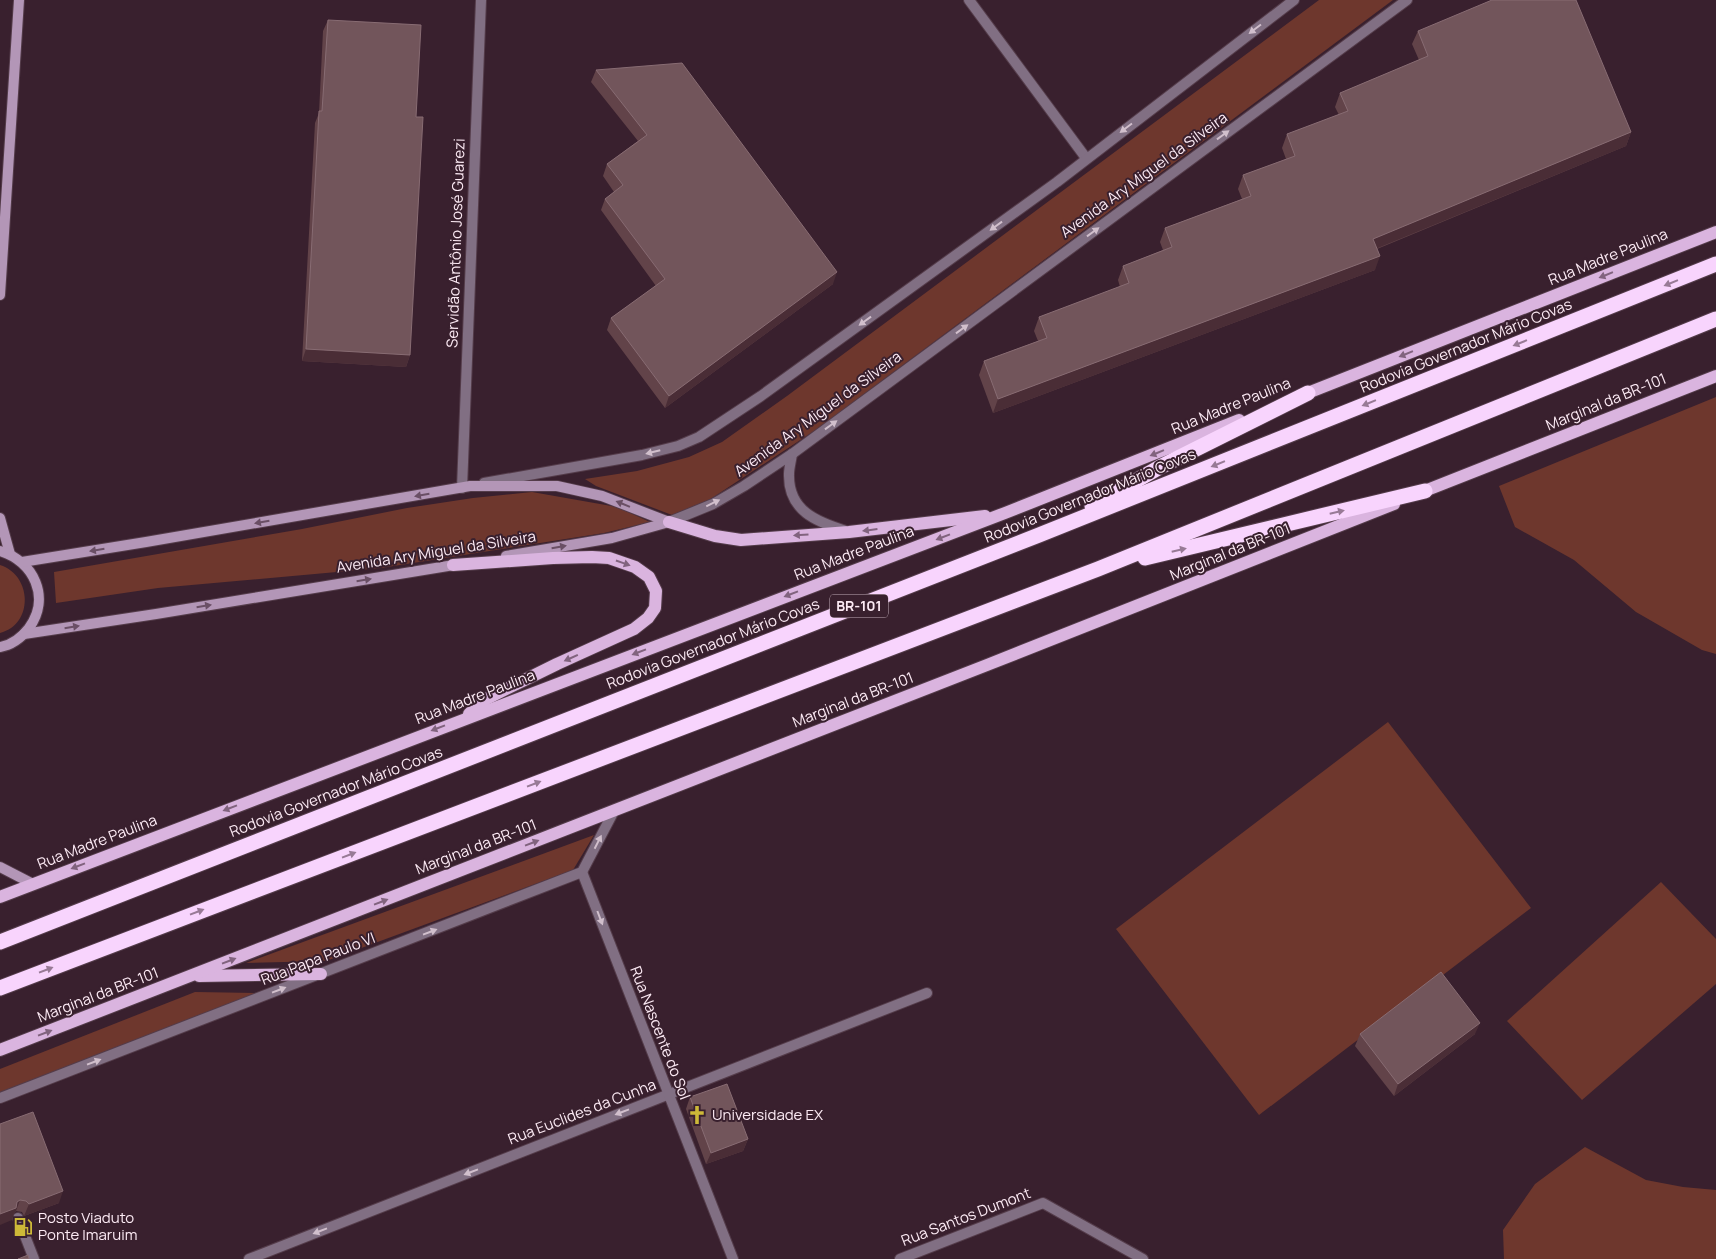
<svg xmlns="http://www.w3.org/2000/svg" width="1716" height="1259" font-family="Manrope,sans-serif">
	<rect width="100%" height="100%" fill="#39202e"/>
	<g fill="#6e372d">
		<polygon points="1319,0 1393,0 817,429 709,500 672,515 596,486 585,479 637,471 689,457 722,442 787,396"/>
		<polygon points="1716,397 1716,654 1702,650 1636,612 1574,560 1515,527 1499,486"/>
		<polygon points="532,492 617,507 650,522 604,533 381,568 158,588 56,603 54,572 302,529 407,508 473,498"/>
		<path d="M0 565C32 575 34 624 0 633Z"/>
		<polygon points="1388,722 1531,908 1259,1115 1116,929"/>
		<polygon points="594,835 573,870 326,961 246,963"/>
		<polygon points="1661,882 1716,939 1716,984 1582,1100 1507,1021"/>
		<polygon points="195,992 258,993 0,1094 0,1069"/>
		<polygon points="1585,1147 1646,1180 1683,1187 1716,1190 1716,1259 1504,1259 1503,1230 1535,1184"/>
	</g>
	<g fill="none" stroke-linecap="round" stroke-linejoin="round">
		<g stroke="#543c4a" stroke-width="12">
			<polyline id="service" points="18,1218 34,1259"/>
		</g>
		<g stroke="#543c4a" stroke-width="12">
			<g id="minor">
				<polyline points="969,0 1086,158"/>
				<polyline points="462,488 481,0"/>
				<polyline points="249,1259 927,993"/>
				<polyline points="900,1259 1043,1203 1143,1259"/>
			</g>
		</g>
		<g stroke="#543c4a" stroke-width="12">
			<g id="tertiary">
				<path d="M792 454C791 461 789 468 789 474 788 511 817 522 846 531"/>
				<polyline points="484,483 642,455 678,446 699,437 761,396 1057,182 1294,0"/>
				<polyline points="669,522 713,504 744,486 792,454 1407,0"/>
				<polyline points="582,872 733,1259"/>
				<polyline points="0,1098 582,872 614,811"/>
			</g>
		</g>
		<g stroke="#543c4a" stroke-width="12">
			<g id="secondary">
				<polyline points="0,295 19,0"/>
				<polyline points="0,518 10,554"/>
				<path d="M0 551C34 561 51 598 29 628 22 637 12 645 0 647"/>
				<polyline points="506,556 612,538 669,522"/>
				<polyline points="22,562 146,542 470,486 557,486 602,496 669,522"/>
				<polyline points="24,634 156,614 460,564"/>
				<polyline points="0,867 33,884"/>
			</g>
		</g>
		<g stroke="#543c4a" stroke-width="14">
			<g id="primary">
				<polyline points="1300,396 1716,232"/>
				<polyline points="1417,494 1716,376"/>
				<polyline points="669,522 715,536 741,540 849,532 985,516"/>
				<polyline points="453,565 553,558 592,557 609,558 635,567 649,577 656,591 655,608 648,618 634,629 557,664 484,700 469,714"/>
				<polyline points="0,897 1005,513 1239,420"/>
				<polyline points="199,976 321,974"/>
				<polyline points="0,1050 987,665 1394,504"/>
			</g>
		</g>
		<g stroke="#543c4a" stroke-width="17">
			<g id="motorway">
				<polyline points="1092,506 1160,467 1308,393"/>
				<polyline points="1145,558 1425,491"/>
				<polyline points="0,942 1039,535 1716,264"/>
				<polyline points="0,988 1098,569 1716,319"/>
			</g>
		</g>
		<use href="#service" stroke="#816f83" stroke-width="10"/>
		<use href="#minor" stroke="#816f83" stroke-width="10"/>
		<use href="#tertiary" stroke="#816f83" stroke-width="10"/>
		<use href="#secondary" stroke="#b396b7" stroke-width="10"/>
		<use href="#primary" stroke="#dab4df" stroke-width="12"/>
		<use href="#motorway" stroke="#f8d4fd" stroke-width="15"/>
	</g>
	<g fill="#624349">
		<polygon points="328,20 416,117 410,355 406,367 302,361 315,123 319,113 323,31"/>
		<polygon points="1418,31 1631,132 1626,146 1377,249 1375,270 993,413 979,375 984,361 1038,341 1034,331 1039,317 1120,287 1118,280 1123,266 1163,250 1160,242 1165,228 1242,199 1238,189 1243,175 1286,159 1282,148 1287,134 1339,115 1335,107 1340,93 1419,60 1412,44"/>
		<polygon points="596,70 833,284 665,408 607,330 611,318 656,286 601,210 605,199 614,192 603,176 607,164 638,141 591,82"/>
		<polygon points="1360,1034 1475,1034 1394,1096 1355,1046"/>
		<polygon points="690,1097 748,1139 743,1151 706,1164 686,1109"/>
		<polygon points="0,1124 59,1203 24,1216 22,1212 16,1211 14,1213 12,1220"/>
	</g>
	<g fill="#4a2d36">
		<polygon points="1631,132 1626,146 1368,252 1373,239"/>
		<polygon points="1380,256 1375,270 993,413 998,399"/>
		<polygon points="837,272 833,284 665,408 669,396"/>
		<polygon points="306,349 410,355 406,367 302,361"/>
		<polygon points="1480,1023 1475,1034 1394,1096 1398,1084"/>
		<polygon points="748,1139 743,1151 706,1164 711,1153"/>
		<polygon points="63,1191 59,1203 24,1216 29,1204"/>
		<polygon points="20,1200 16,1211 14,1213 12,1220 0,1225 0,1214"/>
	</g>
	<g fill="#72555b" stroke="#886c73">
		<polygon points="1492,0 1576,0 1631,132 1373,239 1380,256 998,399 984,361 1047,338 1039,317 1129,283 1123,266 1172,247 1165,228 1251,196 1243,175 1295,156 1287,134 1348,111 1340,93 1428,56 1418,31"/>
		<polygon points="328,20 421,25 416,117 423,117 410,355 306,349 319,111 322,111"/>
		<polygon points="682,63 837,272 669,396 611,318 665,279 605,199 623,185 607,164 647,135 596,70"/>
		<polygon points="1441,972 1480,1023 1398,1084 1360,1034"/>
		<polygon points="727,1084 748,1139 711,1153 690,1097"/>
		<polygon points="33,1112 63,1191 29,1204 26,1201 20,1200 17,1202 16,1208 0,1214 0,1124"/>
		<polygon points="28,1255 29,1259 18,1259"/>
	</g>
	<defs><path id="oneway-solid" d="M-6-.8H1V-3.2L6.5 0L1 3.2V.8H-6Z" transform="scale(1.25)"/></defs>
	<g fill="#d1bfcc">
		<use href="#oneway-solid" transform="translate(1255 29) rotate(143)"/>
		<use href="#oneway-solid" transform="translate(1126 128) rotate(143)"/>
		<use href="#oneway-solid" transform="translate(1223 135) rotate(-36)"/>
		<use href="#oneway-solid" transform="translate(996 226) rotate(144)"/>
		<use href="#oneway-solid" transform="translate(1093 232) rotate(-36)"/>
		<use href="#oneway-solid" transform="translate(865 321) rotate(144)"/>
		<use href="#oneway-solid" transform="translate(962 329) rotate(-36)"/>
		<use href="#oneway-solid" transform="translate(831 425) rotate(-36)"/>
		<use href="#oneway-solid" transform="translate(653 452) rotate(166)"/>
		<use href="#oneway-solid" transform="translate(713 503) rotate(-26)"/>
		<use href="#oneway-solid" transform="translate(598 842) rotate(-63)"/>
		<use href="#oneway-solid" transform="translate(600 918) rotate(69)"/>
		<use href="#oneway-solid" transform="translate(430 932) rotate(-21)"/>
		<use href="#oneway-solid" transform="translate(279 990) rotate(-21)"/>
		<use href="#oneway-solid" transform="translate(94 1062) rotate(-21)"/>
		<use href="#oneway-solid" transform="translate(622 1112) rotate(159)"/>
		<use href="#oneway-solid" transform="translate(471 1172) rotate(159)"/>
		<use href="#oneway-solid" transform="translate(320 1231) rotate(159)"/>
	</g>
	<g fill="#81637e">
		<use href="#oneway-solid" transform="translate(1606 275) rotate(158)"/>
		<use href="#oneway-solid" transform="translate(1406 354) rotate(158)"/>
		<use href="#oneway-solid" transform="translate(1157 453) rotate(158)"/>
		<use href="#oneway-solid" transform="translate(870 530) rotate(173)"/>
		<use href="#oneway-solid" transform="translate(801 535) rotate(176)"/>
		<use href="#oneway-solid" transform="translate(943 537) rotate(159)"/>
		<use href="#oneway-solid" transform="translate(623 563) rotate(19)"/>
		<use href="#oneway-solid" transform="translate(791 594) rotate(159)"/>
		<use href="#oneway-solid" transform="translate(639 652) rotate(159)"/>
		<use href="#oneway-solid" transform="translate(571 658) rotate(156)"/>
		<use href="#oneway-solid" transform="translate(438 728) rotate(159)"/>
		<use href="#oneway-solid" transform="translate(230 808) rotate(159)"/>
		<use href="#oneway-solid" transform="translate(532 843) rotate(-21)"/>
		<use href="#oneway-solid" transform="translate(78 866) rotate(159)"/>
		<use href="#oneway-solid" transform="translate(381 902) rotate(-21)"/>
		<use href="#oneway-solid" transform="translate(229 961) rotate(-21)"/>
		<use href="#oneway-solid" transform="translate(45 1033) rotate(-21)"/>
	</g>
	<g fill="#987a96">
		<use href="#oneway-solid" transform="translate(1671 283) rotate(158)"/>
		<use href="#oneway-solid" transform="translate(1520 343) rotate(158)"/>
		<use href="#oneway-solid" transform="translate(1369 403) rotate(158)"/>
		<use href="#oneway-solid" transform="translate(1218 464) rotate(158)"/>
		<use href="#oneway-solid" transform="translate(1337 512) rotate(-13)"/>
		<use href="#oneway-solid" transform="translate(1179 550) rotate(-13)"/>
		<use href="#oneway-solid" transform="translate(534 784) rotate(-21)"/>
		<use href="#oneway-solid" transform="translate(349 855) rotate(-21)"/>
		<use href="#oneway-solid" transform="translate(197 912) rotate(-21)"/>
		<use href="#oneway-solid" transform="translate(46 970) rotate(-21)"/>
	</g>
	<g fill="#6a4f65">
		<use href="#oneway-solid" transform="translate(422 495) rotate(170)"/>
		<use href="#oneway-solid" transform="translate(623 504) rotate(-158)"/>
		<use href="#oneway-solid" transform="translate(262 522) rotate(170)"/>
		<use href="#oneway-solid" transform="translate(559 547) rotate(-10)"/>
		<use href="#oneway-solid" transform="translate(97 550) rotate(171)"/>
		<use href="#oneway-solid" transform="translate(364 580) rotate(-9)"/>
		<use href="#oneway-solid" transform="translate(204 606) rotate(-9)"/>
		<use href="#oneway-solid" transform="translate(72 627) rotate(-9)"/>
	</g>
	<defs>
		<g id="church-bare" transform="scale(1.5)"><path d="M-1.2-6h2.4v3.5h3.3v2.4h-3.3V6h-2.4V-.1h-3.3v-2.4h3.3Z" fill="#cdb938" stroke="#39202e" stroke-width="2.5" paint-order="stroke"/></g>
		<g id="fuel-bare" transform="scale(1.5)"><path d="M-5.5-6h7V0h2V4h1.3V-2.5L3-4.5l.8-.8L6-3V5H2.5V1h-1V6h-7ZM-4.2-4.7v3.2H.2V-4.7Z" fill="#cdb938" stroke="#39202e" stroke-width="2.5" paint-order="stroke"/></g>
	</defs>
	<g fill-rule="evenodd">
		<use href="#church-bare" x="697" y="1115"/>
		<use href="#fuel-bare" x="23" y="1227"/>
	</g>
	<g text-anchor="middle" stroke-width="4" stroke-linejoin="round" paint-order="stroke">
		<rect fill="#39202e" stroke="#c2adb9" stroke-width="1" x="830" y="594.5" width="58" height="23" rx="4"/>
		<g font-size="14" font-weight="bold" fill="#fceaf4">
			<text x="859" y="611">BR-101</text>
		</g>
		<g font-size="15" fill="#fceaf4" stroke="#39202e">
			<text transform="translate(1144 175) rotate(-36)" y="5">Avenida Ary Miguel da Silveira</text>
			<text transform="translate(456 243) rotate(-88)" y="5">Servidão Antônio José Guarezi</text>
			<text transform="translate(1608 257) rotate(-22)" y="5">Rua Madre Paulina</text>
			<text transform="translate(1466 346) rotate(-22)" y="5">Rodovia Governador Mário Covas</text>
			<text transform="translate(1606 402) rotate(-22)" y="5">Marginal da BR-101</text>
			<text transform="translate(1231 406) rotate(-22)" y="5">Rua Madre Paulina</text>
			<text transform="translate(818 414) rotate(-36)" y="5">Avenida Ary Miguel da Silveira</text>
			<text transform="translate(1090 496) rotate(-22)" y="5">Rodovia Governador Mário Covas</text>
			<text transform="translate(436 552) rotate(-9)" y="5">Avenida Ary Miguel da Silveira</text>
			<text transform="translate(1230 552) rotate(-22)" y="5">Marginal da BR-101</text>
			<text transform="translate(854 553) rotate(-21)" y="5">Rua Madre Paulina</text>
			<text transform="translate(713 644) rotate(-21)" y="5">Rodovia Governador Mário Covas</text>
			<text transform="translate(475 697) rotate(-21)" y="5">Rua Madre Paulina</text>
			<text transform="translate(853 700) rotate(-21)" y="5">Marginal da BR-101</text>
			<text transform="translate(336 792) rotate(-21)" y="5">Rodovia Governador Mário Covas</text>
			<text transform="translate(97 842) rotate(-21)" y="5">Rua Madre Paulina</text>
			<text transform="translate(476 847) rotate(-21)" y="5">Marginal da BR-101</text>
			<text transform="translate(318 959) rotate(-21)" y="5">Rua Papa Paulo VI</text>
			<text transform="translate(98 995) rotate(-21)" y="5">Marginal da BR-101</text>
			<text transform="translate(660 1033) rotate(69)" y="5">Rua Nascente do Sol</text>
			<text transform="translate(582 1112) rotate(-21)" y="5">Rua Euclides da Cunha</text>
			<text transform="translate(966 1217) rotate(-21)" y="5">Rua Santos Dumont</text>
		</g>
		<g font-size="15" fill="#fceaf4" stroke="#39202e" text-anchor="start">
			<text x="712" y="1120">Universidade EX</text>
			<text x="38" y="1223">Posto Viaduto<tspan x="38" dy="17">Ponte Imaruim</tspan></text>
		</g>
	</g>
</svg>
